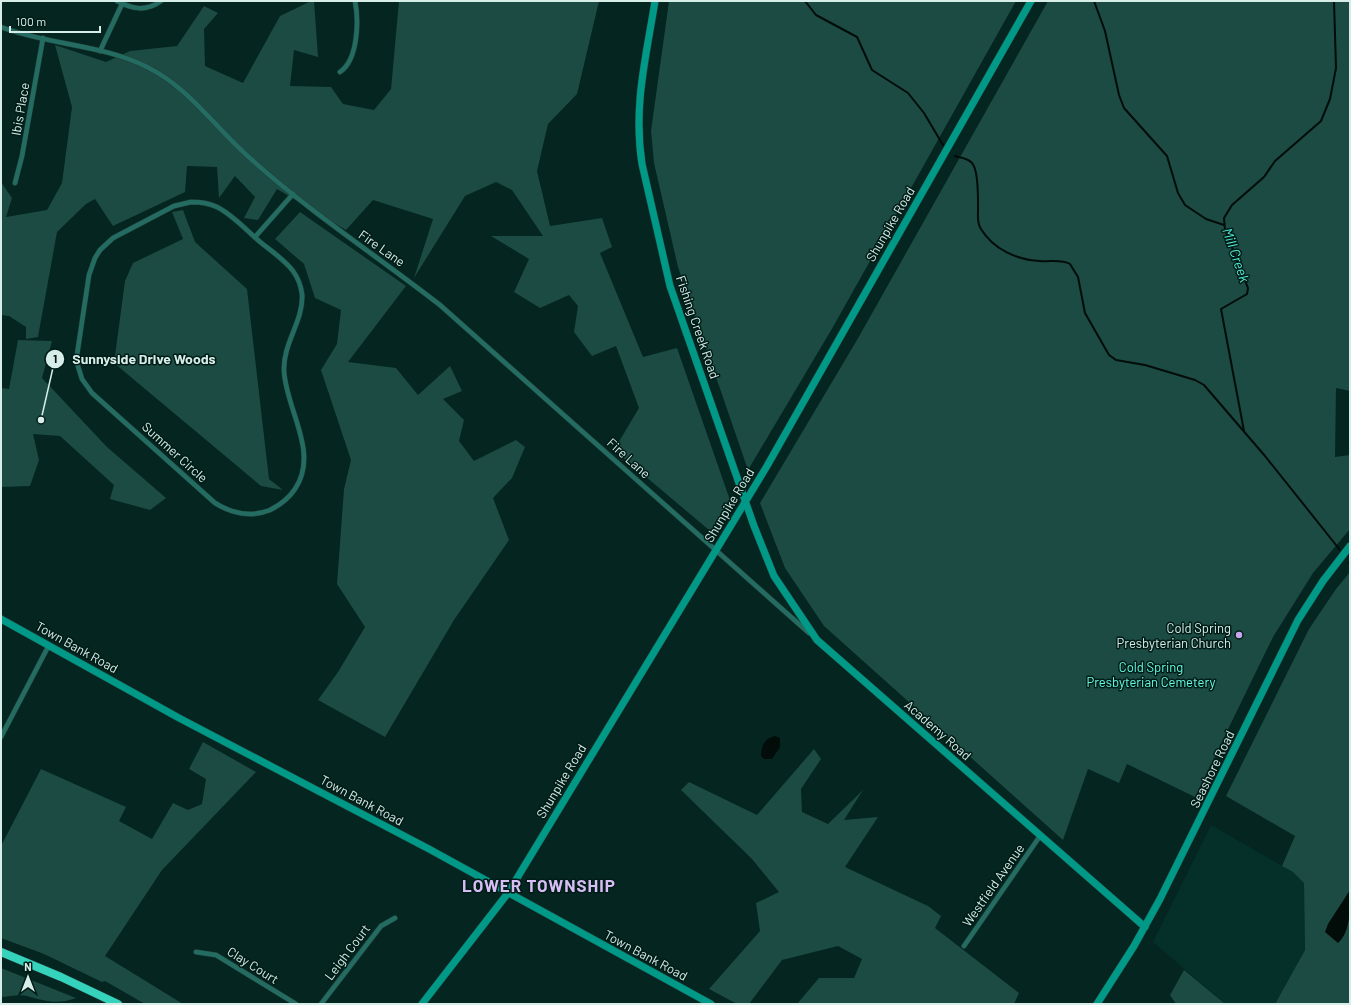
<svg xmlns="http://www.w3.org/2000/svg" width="1351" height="1005" font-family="Barlow,sans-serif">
	<rect width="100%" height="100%" fill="#042520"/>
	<polygon fill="#043029" points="1211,825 1293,872 1304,883 1305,950 1275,1004 1225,1004 1153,942"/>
	<g fill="#1b4b43">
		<polygon points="311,1 314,1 318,57 294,50 290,86 331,87 343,104 374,110 391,89 399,1 599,1 577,94 548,124 537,171 550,226 602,218 612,247 600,253 643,357 677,348 730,500 712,529 709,530 614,450 639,408 616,346 592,356 574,332 578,306 569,295 540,308 514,292 529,259 491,236 543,236 512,190 496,182 465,196 414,278 433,219 373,200 346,230 277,189 258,220 244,218 255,197 235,176 219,198 217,167 187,166 185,192 113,226 95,199 86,204 57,232 38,337 26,339 26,327 9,316 1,315 1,182 12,198 6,217 47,210 62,183 72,107 55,45 106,62 130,51 177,46 204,6 218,13 204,29 205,66 243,83 280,16"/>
		<polygon points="669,1 1016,1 833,327 748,470 678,267 654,163 651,131"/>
		<polygon points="1048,1 1350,1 1350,391 1336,388 1335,457 1350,455 1350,529 1313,573 1273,637 1195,797 1127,764 1119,783 1088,769 1063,840 824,626 785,568 760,503 857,340"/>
		<polygon points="183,210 195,242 247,289 269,479 283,490 261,486 114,363 125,281 133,263 183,239 172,212"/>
		<polygon points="300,212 406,286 348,362 396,368 418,395 450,366 462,391 443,399 464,420 459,441 474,461 516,440 525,447 512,478 493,498 509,540 454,620 385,737 318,700 338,672 365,627 337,584 344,489 351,460 321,370 337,344 341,310 315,298 304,264 275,239"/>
		<polygon points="18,340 52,341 42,378 107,447 166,498 150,510 110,499 114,485 60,436 33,434 39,460 30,486 1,487 1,388 9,389"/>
		<polygon points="1350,572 1350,1004 1275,1004 1305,950 1304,883 1293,872 1282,866 1295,836 1226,796 1309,629 1336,589"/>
		<polygon points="203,742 256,772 162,870 105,956 183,1004 145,1004 105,981 102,982 44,954 1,938 1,846 41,769 126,807 119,821 152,839 173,803 188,810 202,804 206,779 189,769"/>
		<polygon points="814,749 821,759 801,789 802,812 828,824 863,790 844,820 878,817 845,867 928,906 941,916 935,928 1019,993 1014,1004 797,1004 819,978 854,978 862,959 838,946 782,960 749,1004 737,1004 709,989 760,931 756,903 779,892 752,859 681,790 689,782 757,815"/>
		<path d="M1 968 76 998C57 1005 45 1001 27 996 19 994 9 997 1 997Z"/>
		<polygon points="1184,970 1225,1004 1176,1004 1170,995"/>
	</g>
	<g fill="#020c09">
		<path d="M775 736 780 738V747L772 759H764L761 756C761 746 765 738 775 736Z"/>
		<path d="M1350 890C1350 908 1351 932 1338 943L1325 932 1328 924Z"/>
	</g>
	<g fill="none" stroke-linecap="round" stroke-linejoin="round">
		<g stroke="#020c09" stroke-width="2">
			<polyline points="805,1 816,15 857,37 872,70 908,93 924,113 943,145"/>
			<polyline points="1094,1 1105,31 1119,95 1124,108 1167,156 1178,193 1185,205 1206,219 1224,225"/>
			<path d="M955 156C961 158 967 158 972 163 979 170 978 200 978 211 978 217 977 223 981 229 993 249 1017 260 1040 261 1051 262 1061 259 1070 264L1078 277 1085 313 1109 355 1116 360 1145 365 1195 380 1204 385 1265 456 1340 550"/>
			<polyline points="1244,431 1221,309 1247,294 1248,288 1225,230 1224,218 1232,205 1264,177 1275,161 1321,121 1330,99 1336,68 1334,1"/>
			<polyline points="1349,563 1350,564"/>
		</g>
		<g stroke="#22413c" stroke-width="5.5">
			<g id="street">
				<path d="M117 1C132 9 146 12 161 1"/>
				<path d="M1 27C48 45 101 44 147 67 190 88 215 128 251 159 310 212 377 256 440 305L809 633"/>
				<polyline points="100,51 122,4"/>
				<path d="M340 72C358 60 359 21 355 1"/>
				<polyline points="15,183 22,156 43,38"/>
				<path d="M191 202C200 202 209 203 217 207 233 215 246 230 259 241 271 251 285 260 293 271 298 278 301 286 302 294 304 320 283 343 284 370 285 408 320 452 295 489 289 498 280 505 270 510 251 518 231 513 215 503L92 393 82 379 77 363V355L89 275 95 258 100 250 113 238 174 206Z"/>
				<polyline points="255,237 293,194"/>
				<polyline points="1,737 49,645"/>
				<polyline points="964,946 1040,836"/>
				<polyline points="196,952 216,955 296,1004"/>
				<polyline points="321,1004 381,926 395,918"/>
			</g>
		</g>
		<g stroke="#22413c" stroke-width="8">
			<g id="secondary">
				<path d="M655 1C646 58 633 106 642 164L670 286 754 526 774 576 817 640 1145 927"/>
				<polyline points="1,619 179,718 429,849 711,1004"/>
				<polyline points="422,1004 508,893 767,466 1031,1"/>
				<polyline points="1097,1004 1134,946 1160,899 1298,620 1323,581 1350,546"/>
			</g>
		</g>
		<g stroke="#22413c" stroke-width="9">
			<polyline id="highway" points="1,952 61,977 118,1004"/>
		</g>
		<use href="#street" stroke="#246c61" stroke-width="4.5"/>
		<use href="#secondary" stroke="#009886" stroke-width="7"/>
		<use href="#highway" stroke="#36d3bc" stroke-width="8"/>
	</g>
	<circle fill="#c7a6ef" stroke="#001c17" stroke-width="1.5" cx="1239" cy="635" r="4"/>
	<g text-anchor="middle" stroke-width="3" stroke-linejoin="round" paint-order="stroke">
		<g font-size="13" fill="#d7ede8" stroke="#001c17">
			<text transform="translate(20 109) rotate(-80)" y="5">Ibis Place</text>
			<text transform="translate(890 224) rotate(-60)" y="5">Shunpike Road</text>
			<text transform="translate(382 248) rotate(35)" y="5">Fire Lane</text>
			<text transform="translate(698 327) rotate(71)" y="5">Fishing Creek Road</text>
			<text transform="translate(175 452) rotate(42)" y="5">Summer Circle</text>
			<text transform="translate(629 458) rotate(42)" y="5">Fire Lane</text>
			<text transform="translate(729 505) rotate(-59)" y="5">Shunpike Road</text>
			<text transform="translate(77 647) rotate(29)" y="5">Town Bank Road</text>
			<text transform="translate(938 730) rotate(41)" y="5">Academy Road</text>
			<text transform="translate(1212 769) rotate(-64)" y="5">Seashore Road</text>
			<text transform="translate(561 781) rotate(-59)" y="5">Shunpike Road</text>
			<text transform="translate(362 800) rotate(28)" y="5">Town Bank Road</text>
			<text transform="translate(993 885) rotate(-55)" y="5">Westfield Avenue</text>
			<text transform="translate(347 952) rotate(-53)" y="5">Leigh Court</text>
			<text transform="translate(646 955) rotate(28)" y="5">Town Bank Road</text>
			<text transform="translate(253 965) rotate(32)" y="5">Clay Court</text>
		</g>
		<g font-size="13" fill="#d7ede8" stroke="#001c17" text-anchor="end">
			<text x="1231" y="633">Cold Spring<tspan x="1231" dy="15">Presbyterian Church</tspan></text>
		</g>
		<g font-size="13" fill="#64fae2" stroke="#001c17">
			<text x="1151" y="672">Cold Spring<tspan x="1151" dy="15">Presbyterian Cemetery</tspan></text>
		</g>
		<g font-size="14" font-style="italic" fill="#51ead3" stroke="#001c17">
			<text transform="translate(1236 255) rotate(71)" y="5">Mill Creek</text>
		</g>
		<g font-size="17" font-weight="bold" letter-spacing="1" fill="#d6bef5" stroke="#001c17">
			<text x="539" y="892">LOWER TOWNSHIP</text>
		</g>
	</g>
	<path fill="none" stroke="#d7ede8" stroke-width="1.5" d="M41 420L55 359"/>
	<g fill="#d7ede8" stroke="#001c17" stroke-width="1.5">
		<circle cx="41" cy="420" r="4"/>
		<circle cx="55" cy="359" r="10"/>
	</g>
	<g font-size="12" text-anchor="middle" font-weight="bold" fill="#111">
		<text x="55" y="363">1</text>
	</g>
	<g font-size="14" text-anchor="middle" font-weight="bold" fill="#d7ede8" stroke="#001c17" stroke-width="3" stroke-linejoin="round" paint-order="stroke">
		<text x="144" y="364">Sunnyside Drive Woods</text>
	</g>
	<rect width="1351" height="1005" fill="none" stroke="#d7ede8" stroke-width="4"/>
	<g transform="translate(28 977)" stroke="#001c17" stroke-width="3" paint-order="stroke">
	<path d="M0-3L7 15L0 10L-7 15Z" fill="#d7ede8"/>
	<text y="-6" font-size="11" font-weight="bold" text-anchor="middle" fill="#d7ede8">N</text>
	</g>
	<path d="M10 26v6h90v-6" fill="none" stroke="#d7ede8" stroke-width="2"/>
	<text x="16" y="26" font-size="12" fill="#d7ede8" stroke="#001c17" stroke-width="3" paint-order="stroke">100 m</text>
</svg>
